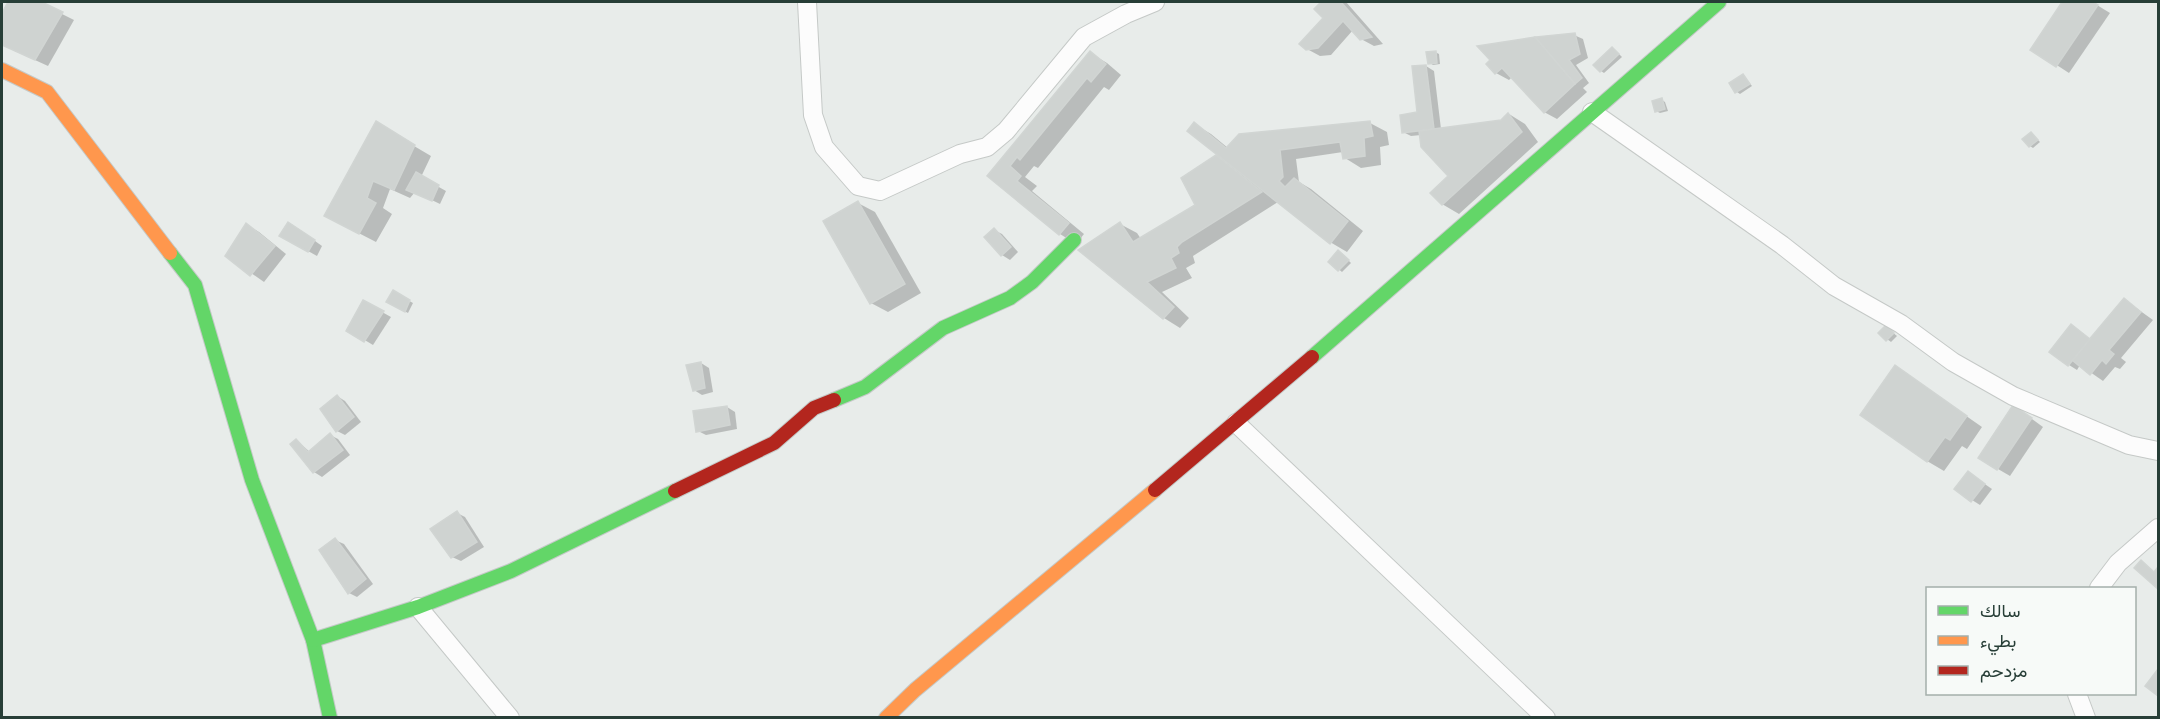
<svg xmlns="http://www.w3.org/2000/svg" width="2160" height="719" font-family="'Golos Text',Vazirmatn,sans-serif">
	<rect width="100%" height="100%" fill="#e8ecea"/>
	<g fill="#0003">
		<polygon points="9,2 38,2 74,20 48,66 2,45 2,16"/>
		<polygon points="1323,2 1346,2 1383,44 1374,46 1361,39 1353,30 1331,55 1320,56 1307,49 1325,18 1316,9"/>
		<polygon points="2064,2 2092,2 2110,13 2069,73 2032,49"/>
		<polygon points="1574,35 1583,39 1588,58 1576,65 1589,83 1583,88 1587,92 1557,119 1544,112 1512,77 1509,80 1496,73 1488,64"/>
		<polygon points="1616,51 1622,57 1604,73 1601,71"/>
		<polygon points="1435,52 1439,54 1440,64 1433,65 1430,63"/>
		<polygon points="1090,53 1107,63 1121,75 1109,90 1104,87 1038,168 1034,166 1025,177 1037,186 1032,191 1084,234 1076,244 1060,234 989,176"/>
		<polygon points="1426,66 1434,71 1441,129 1501,122 1509,114 1525,124 1538,142 1459,214 1442,204 1450,176 1421,135 1411,136 1403,132 1419,114"/>
		<polygon points="1743,75 1752,86 1740,94 1737,92"/>
		<polygon points="1662,100 1665,102 1668,111 1660,113 1656,111"/>
		<polygon points="1370,123 1387,132 1389,145 1380,147 1381,165 1361,168 1345,158 1343,152 1296,159 1299,182 1311,189 1363,231 1347,252 1330,242 1278,202 1193,256 1195,263 1186,268 1192,278 1162,292 1189,318 1180,328 1164,318 1120,224 1137,233 1141,239 1197,206 1183,179 1218,155 1194,124 1211,134 1228,148"/>
		<polygon points="392,133 431,156 421,177 446,191 440,204 415,192 410,198 390,189 383,208 392,214 376,242 343,225"/>
		<polygon points="2031,133 2040,142 2033,148 2030,146"/>
		<polygon points="858,203 875,212 921,293 888,312 871,303"/>
		<polygon points="247,225 259,232 286,254 264,282 227,256"/>
		<polygon points="297,228 322,246 317,256 281,236"/>
		<polygon points="994,230 1002,234 1018,252 1010,260 1002,255"/>
		<polygon points="1342,254 1351,263 1342,272 1330,262"/>
		<polygon points="393,292 413,303 408,313 388,302"/>
		<polygon points="2125,300 2153,320 2121,358 2126,362 2120,369 2115,367 2103,381 2080,365 2077,370 2069,365 2072,326 2091,340"/>
		<polygon points="364,302 391,317 373,345 348,330"/>
		<polygon points="1886,327 1897,336 1891,342 1887,339"/>
		<polygon points="701,363 709,368 713,392 702,395 694,390"/>
		<polygon points="1896,367 1982,427 1967,449 1962,446 1944,471 1927,461"/>
		<polygon points="337,396 345,401 361,422 345,435 337,431"/>
		<polygon points="727,407 735,412 737,429 706,435 698,431"/>
		<polygon points="2025,414 2043,427 2010,476 1998,469"/>
		<polygon points="330,435 338,439 350,455 322,477 314,472 296,440 310,452"/>
		<polygon points="1976,478 1992,489 1980,505 1972,500"/>
		<polygon points="457,513 465,517 484,547 461,561 452,557"/>
		<polygon points="335,540 344,544 373,584 357,597 349,593"/>
	</g>
	<g fill="#cfd3d1" stroke="#d1d5d3" stroke-width="1.5">
		<polygon points="8,2 42,2 63,12 35,60 2,45 2,13"/>
		<polygon points="1321,2 1341,2 1372,37 1360,40 1343,21 1318,48 1306,50 1299,44 1323,18 1314,9"/>
		<polygon points="2062,2 2093,2 2098,5 2056,67 2030,50"/>
		<polygon points="1575,33 1580,54 1569,60 1582,78 1575,84 1535,37"/>
		<polygon points="1535,37 1575,84 1544,113 1502,68 1495,74 1486,64 1490,60 1477,46"/>
		<polygon points="1612,47 1619,54 1600,72 1593,65"/>
		<polygon points="1090,51 1106,64 1091,82 1087,78 1020,160 1017,157 1010,166 1021,176 1017,181 1069,223 1059,235 987,176"/>
		<polygon points="1436,51 1437,63 1428,64 1426,52"/>
		<polygon points="1426,65 1434,129 1402,133 1400,115 1417,112 1412,66"/>
		<polygon points="1743,74 1750,84 1735,93 1729,83"/>
		<polygon points="1662,98 1665,109 1655,112 1652,101"/>
		<polygon points="1508,113 1522,132 1442,205 1430,193 1448,176 1421,147 1419,131 1501,120"/>
		<polygon points="376,121 415,145 394,190 373,181 367,198 376,203 359,234 324,216"/>
		<polygon points="1370,121 1373,136 1364,138 1365,156 1343,159 1340,142 1280,150 1283,177 1279,181 1285,187 1294,178 1348,221 1330,244 1187,131 1194,122 1226,148 1239,134"/>
		<polygon points="2031,132 2038,140 2029,147 2022,139"/>
		<polygon points="1216,155 1262,192 1182,242 1177,247 1179,253 1171,258 1176,268 1147,282 1174,307 1163,319 1078,250 1120,222 1133,242 1195,205 1181,178"/>
		<polygon points="416,172 439,185 432,201 406,190"/>
		<polygon points="858,201 905,284 870,304 823,221"/>
		<polygon points="288,222 315,240 308,252 279,236"/>
		<polygon points="246,223 275,246 250,276 225,256"/>
		<polygon points="994,228 1011,247 1001,256 984,237"/>
		<polygon points="1338,250 1349,260 1338,271 1328,262"/>
		<polygon points="393,290 410,300 405,312 386,302"/>
		<polygon points="2124,298 2141,312 2109,350 2114,354 2106,364 2102,360 2090,375 2072,360"/>
		<polygon points="363,300 384,311 364,342 346,331"/>
		<polygon points="2071,324 2090,339 2068,366 2049,352"/>
		<polygon points="1886,325 1894,333 1886,341 1878,333"/>
		<polygon points="701,362 705,388 693,391 686,365"/>
		<polygon points="1895,365 1967,416 1950,440 1945,437 1927,462 1860,415"/>
		<polygon points="337,395 354,417 336,432 320,409"/>
		<polygon points="2013,405 2032,418 1997,470 1978,458"/>
		<polygon points="727,406 730,425 696,432 693,411"/>
		<polygon points="330,433 343,450 313,473 290,444 296,439 308,452"/>
		<polygon points="1968,471 1985,484 1971,502 1954,489"/>
		<polygon points="457,511 477,542 451,558 430,529"/>
		<polygon points="335,538 366,579 348,594 319,550"/>
		<polygon points="2141,560 2154,572 2158,567 2158,589 2134,568"/>
		<polygon points="2158,669 2158,696 2145,686"/>
	</g>
	<g fill="none" stroke-linecap="round" stroke-linejoin="round">
		<g stroke="#c5c9c7" stroke-width="20">
			<g id="street">
				<polyline points="807,2 813,115 824,147 858,186 880,191 960,154 987,147 1006,131 1084,37 1126,14 1155,2"/>
				<polyline points="1592,112 1782,245 1834,286 1901,324 1953,362 2013,396 2129,445 2158,451"/>
				<polyline points="1236,423 1546,718"/>
				<polyline points="2099,588 2118,563 2158,528"/>
				<polyline points="418,607 510,718"/>
				<polyline points="2077,694 2086,718"/>
			</g>
		</g>
		<g stroke="#c4c9c7" stroke-width="16">
			<g id="fast">
				<polyline points="170,253 195,285 252,480 313,640 330,718"/>
				<polyline points="1312,357 1719,2"/>
				<polyline points="834,400 865,387 943,328 1010,298 1032,282 1074,240"/>
				<polyline points="313,640 418,607 511,571 675,491"/>
			</g>
		</g>
		<g stroke="#c4c9c7" stroke-width="16">
			<g id="slow">
				<polyline points="2,70 47,92 170,253"/>
				<polyline points="886,718 915,690 1155,490"/>
			</g>
		</g>
		<g stroke="#c4c9c7" stroke-width="16">
			<g id="jam">
				<polyline points="1155,490 1312,357"/>
				<polyline points="675,491 774,443 814,408 834,400"/>
			</g>
		</g>
		<use href="#street" stroke="#fcfcfc" stroke-width="18"/>
		<use href="#fast" stroke="#63d668" stroke-width="14"/>
		<use href="#slow" stroke="#ff974d" stroke-width="14"/>
		<use href="#jam" stroke="#b3261e" stroke-width="14"/>
	</g>
	<rect width="2160" height="719" fill="none" stroke="#273e37" stroke-width="6"/>
	<rect x="1926" y="587" width="210" height="108" fill="#f7faf8" stroke="#a4afab" stroke-width="1.5"/>
	<rect x="1938" y="606" width="30" height="9" fill="#63d668" stroke="#a4afab" stroke-width="1.5"/>
	<text x="1980" y="617" font-size="18" fill="#273e37">سالك</text>
	<rect x="1938" y="636" width="30" height="9" fill="#ff974d" stroke="#a4afab" stroke-width="1.5"/>
	<text x="1980" y="647" font-size="18" fill="#273e37">بطيء</text>
	<rect x="1938" y="666" width="30" height="9" fill="#b3261e" stroke="#a4afab" stroke-width="1.5"/>
	<text x="1980" y="677" font-size="18" fill="#273e37">مزدحم</text>
</svg>
